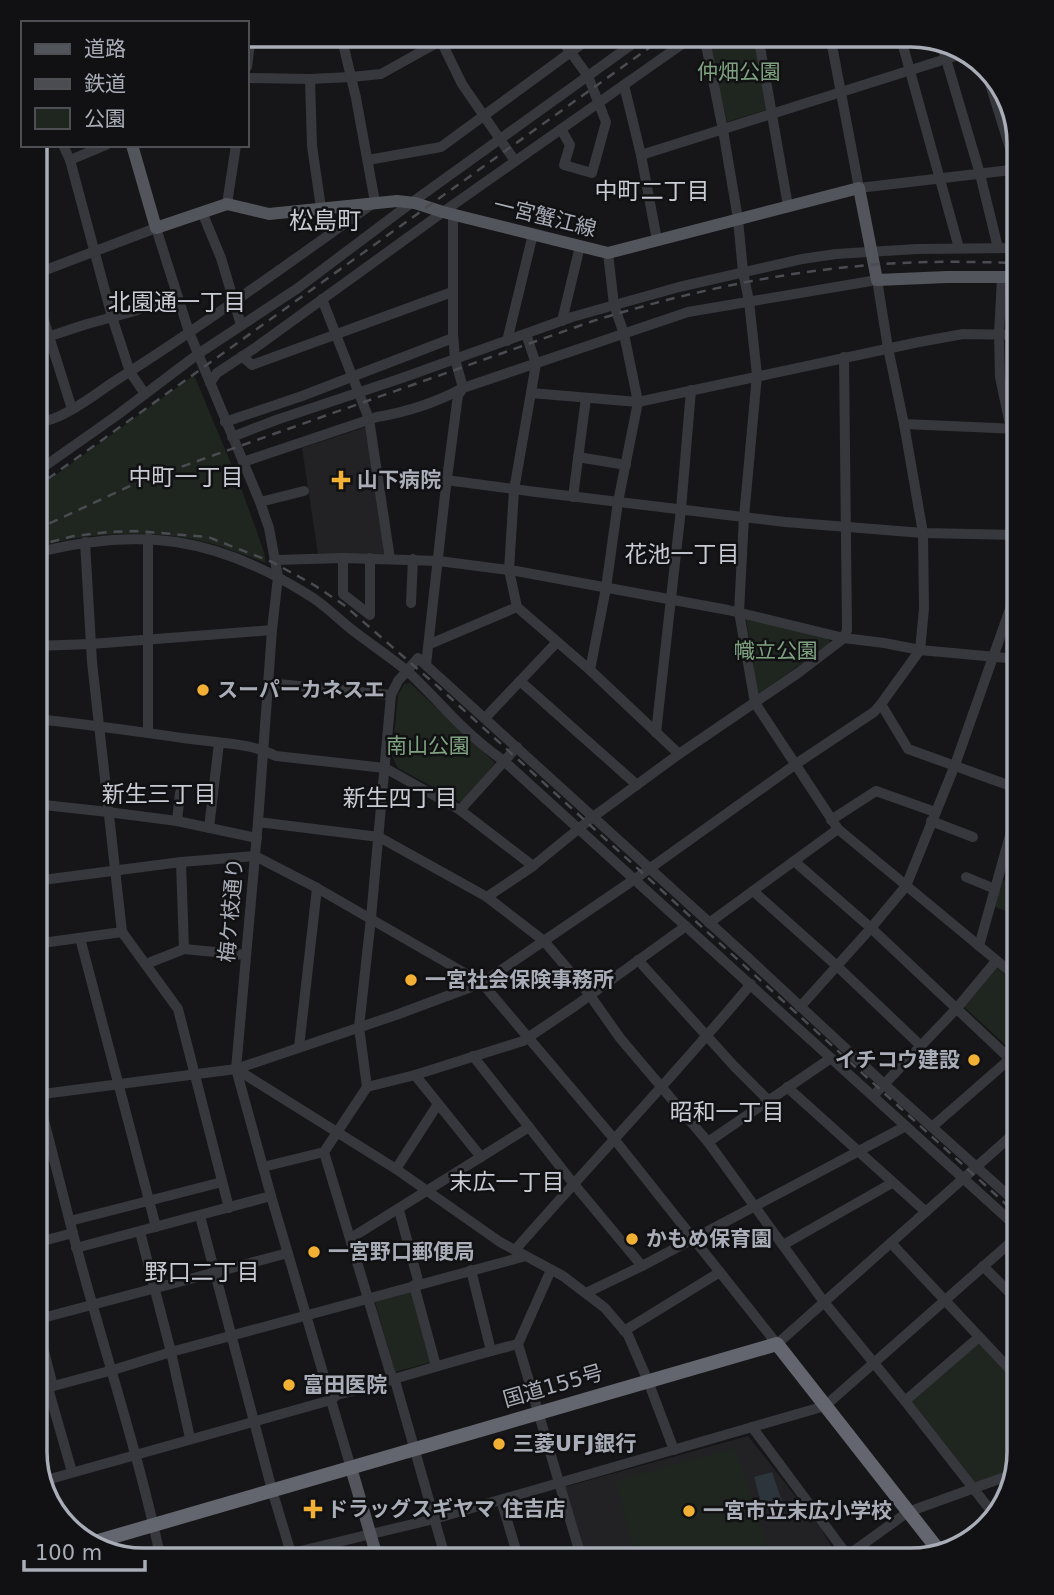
<svg xmlns="http://www.w3.org/2000/svg" width="1054" height="1595" font-family="'DejaVu Sans','Noto Sans JP',sans-serif">
	<rect width="100%" height="100%" fill="#161618"/>
	<g fill="#222225">
		<polygon points="366,427 386,554 318,554 302,448"/>
		<polygon points="748,1436 820,1527 838,1558 829,1560 586,1560 565,1487"/>
	</g>
	<g fill="#1e261f">
		<polygon points="708,35 758,35 769,109 727,122 707,36"/>
		<path d="M194 375 240 485 264 552 266 563C246 556 226 547 205 542 153 529 86 532 35 548V490Z"/>
		<polygon points="746,618 825,637 829,640 830,643 758,695"/>
		<polygon points="410,683 495,763 462,803 398,768 392,756 398,695 404,684"/>
		<polygon points="1005,880 1019,884 1019,907 1015,907 1013,913 997,908 995,906 1002,881"/>
		<polygon points="996,967 1019,986 1019,1041 1010,1049 962,1005"/>
		<polygon points="412,1290 431,1362 395,1372 375,1302"/>
		<polygon points="979,1339 1019,1382 1019,1452 1013,1473 975,1487 907,1401"/>
		<polygon points="735,1448 772,1560 637,1560 615,1481"/>
	</g>
	<polygon fill="#2c353c" points="772,1472 782,1501 762,1506 754,1477"/>
	<g fill="none" stroke-linecap="round" stroke-linejoin="round">
		<g stroke="#37383d" stroke-width="10">
			<polyline points="558,35 588,76 606,122 592,173 564,165 570,145 561,129"/>
			<polyline points="704,35 723,130 738,219 743,272 749,301 757,375 744,517 739,612 755,703 838,829 1019,979"/>
			<polyline points="758,35 788,206"/>
			<polyline points="830,35 859,188 1019,169"/>
			<polyline points="900,35 959,248"/>
			<polyline points="441,41 462,84 515,161"/>
			<polyline points="941,42 980,174 998,248"/>
			<polyline points="247,67 251,35"/>
			<polyline points="986,71 1019,177"/>
			<polyline points="247,78 310,79 351,77 381,74 451,35"/>
			<polyline points="310,79 312,146 321,208"/>
			<polyline points="624,85 641,155 657,240"/>
			<polyline points="63,145 70,160 112,317 130,372 145,394"/>
			<polyline points="641,155 968,52"/>
			<polyline points="70,160 106,145"/>
			<polyline points="368,160 441,147 594,35"/>
			<polyline points="227,204 236,145"/>
			<polyline points="202,212 221,258 241,325"/>
			<polyline points="35,274 156,228 189,332 260,502 269,528 278,577 272,630 258,822 236,1069 271,1196 351,1468"/>
			<polyline points="1002,277 999,335 1000,377 1019,468"/>
			<polyline points="35,292 72,409"/>
			<polyline points="322,299 369,419 390,559"/>
			<polyline points="562,321 580,246"/>
			<polyline points="526,334 536,364 514,490 509,570 517,607 590,670 679,754"/>
			<polyline points="35,341 87,324 135,311 176,294"/>
			<polyline points="507,341 533,234"/>
			<polyline points="242,356 252,365 452,292"/>
			<polyline points="210,383 217,373 255,348 443,212 695,35"/>
			<polyline points="531,393 638,402 919,342 963,334 1019,335"/>
			<polyline points="225,422 302,396 453,338"/>
			<path d="M35 423C62 421 92 396 115 381 204 325 289 263 375 202L356 98 341 35"/>
			<polyline points="904,424 1019,429"/>
			<polyline points="232,437 276,420 402,378 572,317 679,287 802,259 836,254 917,249 1019,248"/>
			<polyline points="578,457 626,465"/>
			<polyline points="35,473 116,416 198,354 298,288 411,203 645,35"/>
			<polyline points="446,480 536,492 785,522 923,533 1019,535"/>
			<polyline points="573,497 586,398"/>
			<polyline points="260,502 304,491"/>
			<polyline points="148,538 148,733"/>
			<polyline points="85,542 92,662 122,932 178,1009 229,1208"/>
			<path d="M35 553C141 526 217 537 310 596 325 605 337 618 351 629 369 643 389 656 407 671 433 694 455 723 483 745 490 751 497 756 504 761L1019 1229"/>
			<polyline points="343,558 343,594 370,615 370,558"/>
			<polyline points="276,560 343,558 439,561 516,571 728,610 844,638 884,643 920,650 1019,659"/>
			<polyline points="411,603 413,559"/>
			<polyline points="430,644 517,607"/>
			<polyline points="35,646 91,644 272,630"/>
			<polyline points="426,665 446,486 458,395 463,388 455,359 453,333 453,214"/>
			<polyline points="590,670 606,588 618,502 638,402 624,334 614,305 608,253"/>
			<polyline points="520,681 637,785"/>
			<polyline points="268,683 391,695"/>
			<polyline points="881,704 908,749 1019,789"/>
			<polyline points="485,718 557,642"/>
			<path d="M35 719C87 724 139 732 191 739 219 743 251 743 276 756L385 768 460 810 533 866"/>
			<polyline points="656,733 681,509 691,390"/>
			<polyline points="35,804 108,812 177,821 257,838"/>
			<polyline points="460,810 517,747"/>
			<polyline points="831,820 876,791 935,812"/>
			<polyline points="177,821 180,793"/>
			<polyline points="931,821 973,837"/>
			<polyline points="258,822 379,837 487,897 544,941 589,994 620,1038 708,1142 824,1302 905,1401 995,1516"/>
			<polyline points="209,828 219,743"/>
			<polyline points="794,861 871,928 1010,1059"/>
			<polyline points="966,877 995,889"/>
			<polyline points="35,881 181,862 255,856 317,888 482,983 615,1140 777,1344 1019,1129"/>
			<polyline points="753,891 837,966 921,1046"/>
			<polyline points="487,897 533,866 593,817 679,754 798,673 844,638 847,630 844,357"/>
			<polyline points="709,923 838,829"/>
			<polyline points="80,938 156,1227"/>
			<polyline points="35,944 122,932"/>
			<polyline points="979,946 1019,803"/>
			<polyline points="184,949 246,955"/>
			<polyline points="638,960 734,1066 768,1100"/>
			<polyline points="146,964 184,949 181,862"/>
			<polyline points="800,1007 871,928 906,886 955,765 1010,609 1019,538"/>
			<polyline points="299,1047 317,888"/>
			<polyline points="473,1056 573,1183 642,1266"/>
			<polyline points="236,1069 396,1169 500,1242 563,1276 605,1308 628,1335 648,1381 674,1450"/>
			<polyline points="415,1075 481,1157"/>
			<path d="M35 1087C55 1159 71 1232 92 1303 116 1388 143 1473 161 1560"/>
			<polyline points="367,1087 359,1027 371,918 391,695 398,681 418,658 745,955 885,1085 1019,1205"/>
			<polyline points="787,1087 926,1212"/>
			<path d="M35 1095 236 1069 396 1015 482 983 635 879 796 764 874 712 881 704 920 650 924 609 923 533 904 424 888 348 877 280 688 312 463 388C437 402 407 412 377 417L243 462"/>
			<polyline points="873,1096 957,1008 996,961"/>
			<polyline points="932,1127 1019,1051"/>
			<polyline points="708,1142 831,1058"/>
			<polyline points="263,1167 324,1152"/>
			<polyline points="396,1169 438,1104"/>
			<polyline points="399,1210 419,1284"/>
			<polyline points="200,1216 272,1490 293,1560"/>
			<polyline points="70,1221 222,1182"/>
			<polyline points="140,1232 171,1352 190,1438"/>
			<polyline points="351,1238 529,1127"/>
			<polyline points="35,1243 73,1233"/>
			<polyline points="891,1243 1019,1379"/>
			<polyline points="783,1245 892,1183"/>
			<polyline points="76,1248 271,1196"/>
			<path d="M515 1250C593 1161 675 1075 751 984"/>
			<polyline points="983,1266 1019,1302"/>
			<polyline points="471,1270 491,1351"/>
			<polyline points="551,1270 518,1344 582,1560"/>
			<polyline points="414,1285 436,1366"/>
			<polyline points="586,1293 642,1266 906,1126"/>
			<polyline points="35,1317 53,1386"/>
			<polyline points="35,1320 288,1253"/>
			<polyline points="624,1331 720,1272"/>
			<polyline points="48,1388 72,1472"/>
			<polyline points="35,1391 113,1370 171,1352 526,1256"/>
			<polyline points="905,1401 979,1337"/>
			<polyline points="752,1427 850,1559"/>
			<path d="M43 1481 331 1400 337 1395C398 1379 457 1359 518 1344"/>
			<polyline points="501,1500 519,1560"/>
			<polyline points="263,1560 434,1519 825,1406 1019,1235"/>
			<polyline points="446,1560 396,1384 390,1372 324,1152 367,1087 415,1075 523,1041 575,1006 686,926"/>
			<polyline points="834,1560 848,1555 908,1512 1013,1474"/>
		</g>
		<g stroke="#53555c" stroke-width="12">
			<polyline points="132,145 156,228 227,204 269,214 397,201 415,203 443,212 608,253 859,188 877,280 947,277 1019,277"/>
			<polyline points="351,1468 378,1560"/>
		</g>
		<polyline stroke="#63666e" stroke-width="14" points="88,1544 777,1344 940,1552"/>
		<g stroke="#4a4c52" stroke-width="2.5" stroke-dasharray="9 7" stroke-linecap="butt">
			<polyline points="35,488 667,35"/>
			<path d="M35 530 141 481 593 321C693 290 797 268 902 263 941 261 980 262 1019 263"/>
			<polyline points="35,546 74,536 109,532 136,531 208,537 272,562 314,585 344,605 444,692 1019,1216"/>
		</g>
	</g>
	<g fill="#f2b134" stroke="#111113" stroke-width="2.5">
		<path d="M337.5 469.5h7v7h7v7h-7v7h-7v-7h-7v-7h7z"/>
		<circle cx="203" cy="690" r="7"/>
		<circle cx="411" cy="980" r="7"/>
		<circle cx="974" cy="1060" r="7"/>
		<circle cx="632" cy="1239" r="7"/>
		<circle cx="314" cy="1252" r="7"/>
		<circle cx="289" cy="1385" r="7"/>
		<circle cx="499" cy="1444" r="7"/>
		<path d="M309.5 1498.5h7v7h7v7h-7v7h-7v-7h-7v-7h7z"/>
		<circle cx="689" cy="1511" r="7"/>
	</g>
	<g text-anchor="middle" stroke-width="5" stroke-linejoin="round" paint-order="stroke">
		<g font-size="21" fill="#7fa381" stroke="#111113">
			<text x="739" y="79">仲畑公園</text>
			<text x="776" y="658">幟立公園</text>
			<text x="428" y="753">南山公園</text>
		</g>
		<g font-size="21" fill="#a8adb8" stroke="#111113">
			<text transform="translate(545 217) rotate(14)" y="7">一宮蟹江線</text>
			<text transform="translate(231 910) rotate(-85)" y="7">梅ケ枝通り</text>
			<text transform="translate(553 1386) rotate(-16)" y="7">国道155号</text>
		</g>
		<g font-size="21" font-weight="bold" fill="#a8adb8" stroke="#111113" text-anchor="start">
			<text x="357" y="487">山下病院</text>
			<text x="217" y="697">スーパーカネスエ</text>
			<text x="425" y="987">一宮社会保険事務所</text>
			<text x="960" y="1067" text-anchor="end">イチコウ建設</text>
			<text x="646" y="1246">かもめ保育園</text>
			<text x="328" y="1259">一宮野口郵便局</text>
			<text x="303" y="1392">富田医院</text>
			<text x="513" y="1451">三菱UFJ銀行</text>
			<text x="327" y="1516">ドラッグスギヤマ 住吉店</text>
			<text x="703" y="1518">一宮市立末広小学校</text>
		</g>
		<g font-size="23" fill="#c9ccd4" stroke="#111113">
			<text x="652" y="199">中町二丁目</text>
			<text x="177" y="310">北園通一丁目</text>
			<text x="186" y="485">中町一丁目</text>
			<text x="682" y="562">花池一丁目</text>
			<text x="159" y="802">新生三丁目</text>
			<text x="400" y="806">新生四丁目</text>
			<text x="727" y="1120">昭和一丁目</text>
			<text x="507" y="1190">末広一丁目</text>
			<text x="202" y="1280">野口二丁目</text>
		</g>
		<g font-size="24" fill="#c9ccd4" stroke="#111113">
			<text x="325" y="229">松島町</text>
		</g>
	</g>
	<path d="M0 0H1054V1595H0ZM143 47H911A96 96 0 0 1 1007 143V1452A96 96 0 0 1 911 1548H143A96 96 0 0 1 47 1452V143A96 96 0 0 1 143 47Z" fill="#111113" fill-rule="evenodd"/>
	<path fill="none" stroke="#a8adb8" stroke-width="3.5" d="M143 47H911A96 96 0 0 1 1007 143V1452A96 96 0 0 1 911 1548H143A96 96 0 0 1 47 1452V143A96 96 0 0 1 143 47Z"/>
	<rect x="21" y="21" width="228" height="126" fill="#111113" stroke="#4d4f55" stroke-width="2"/>
	<rect x="35" y="44" width="35" height="10" fill="#53555c" stroke="#4d4f55" stroke-width="2"/>
	<text x="84" y="56" font-size="21" fill="#a8adb8">道路</text>
	<rect x="35" y="79" width="35" height="10" fill="#4a4c52" stroke="#4d4f55" stroke-width="2"/>
	<text x="84" y="91" font-size="21" fill="#a8adb8">鉄道</text>
	<rect x="35" y="108" width="35" height="21" fill="#1e261f" stroke="#4d4f55" stroke-width="2"/>
	<text x="84" y="126" font-size="21" fill="#a8adb8">公園</text>
	<path d="M24 1560v10h121v-10" fill="none" stroke="#a8adb8" stroke-width="3.5"/>
	<text x="35" y="1560" font-size="21" fill="#a8adb8" stroke="#111113" stroke-width="5" paint-order="stroke">100 m</text>
</svg>
